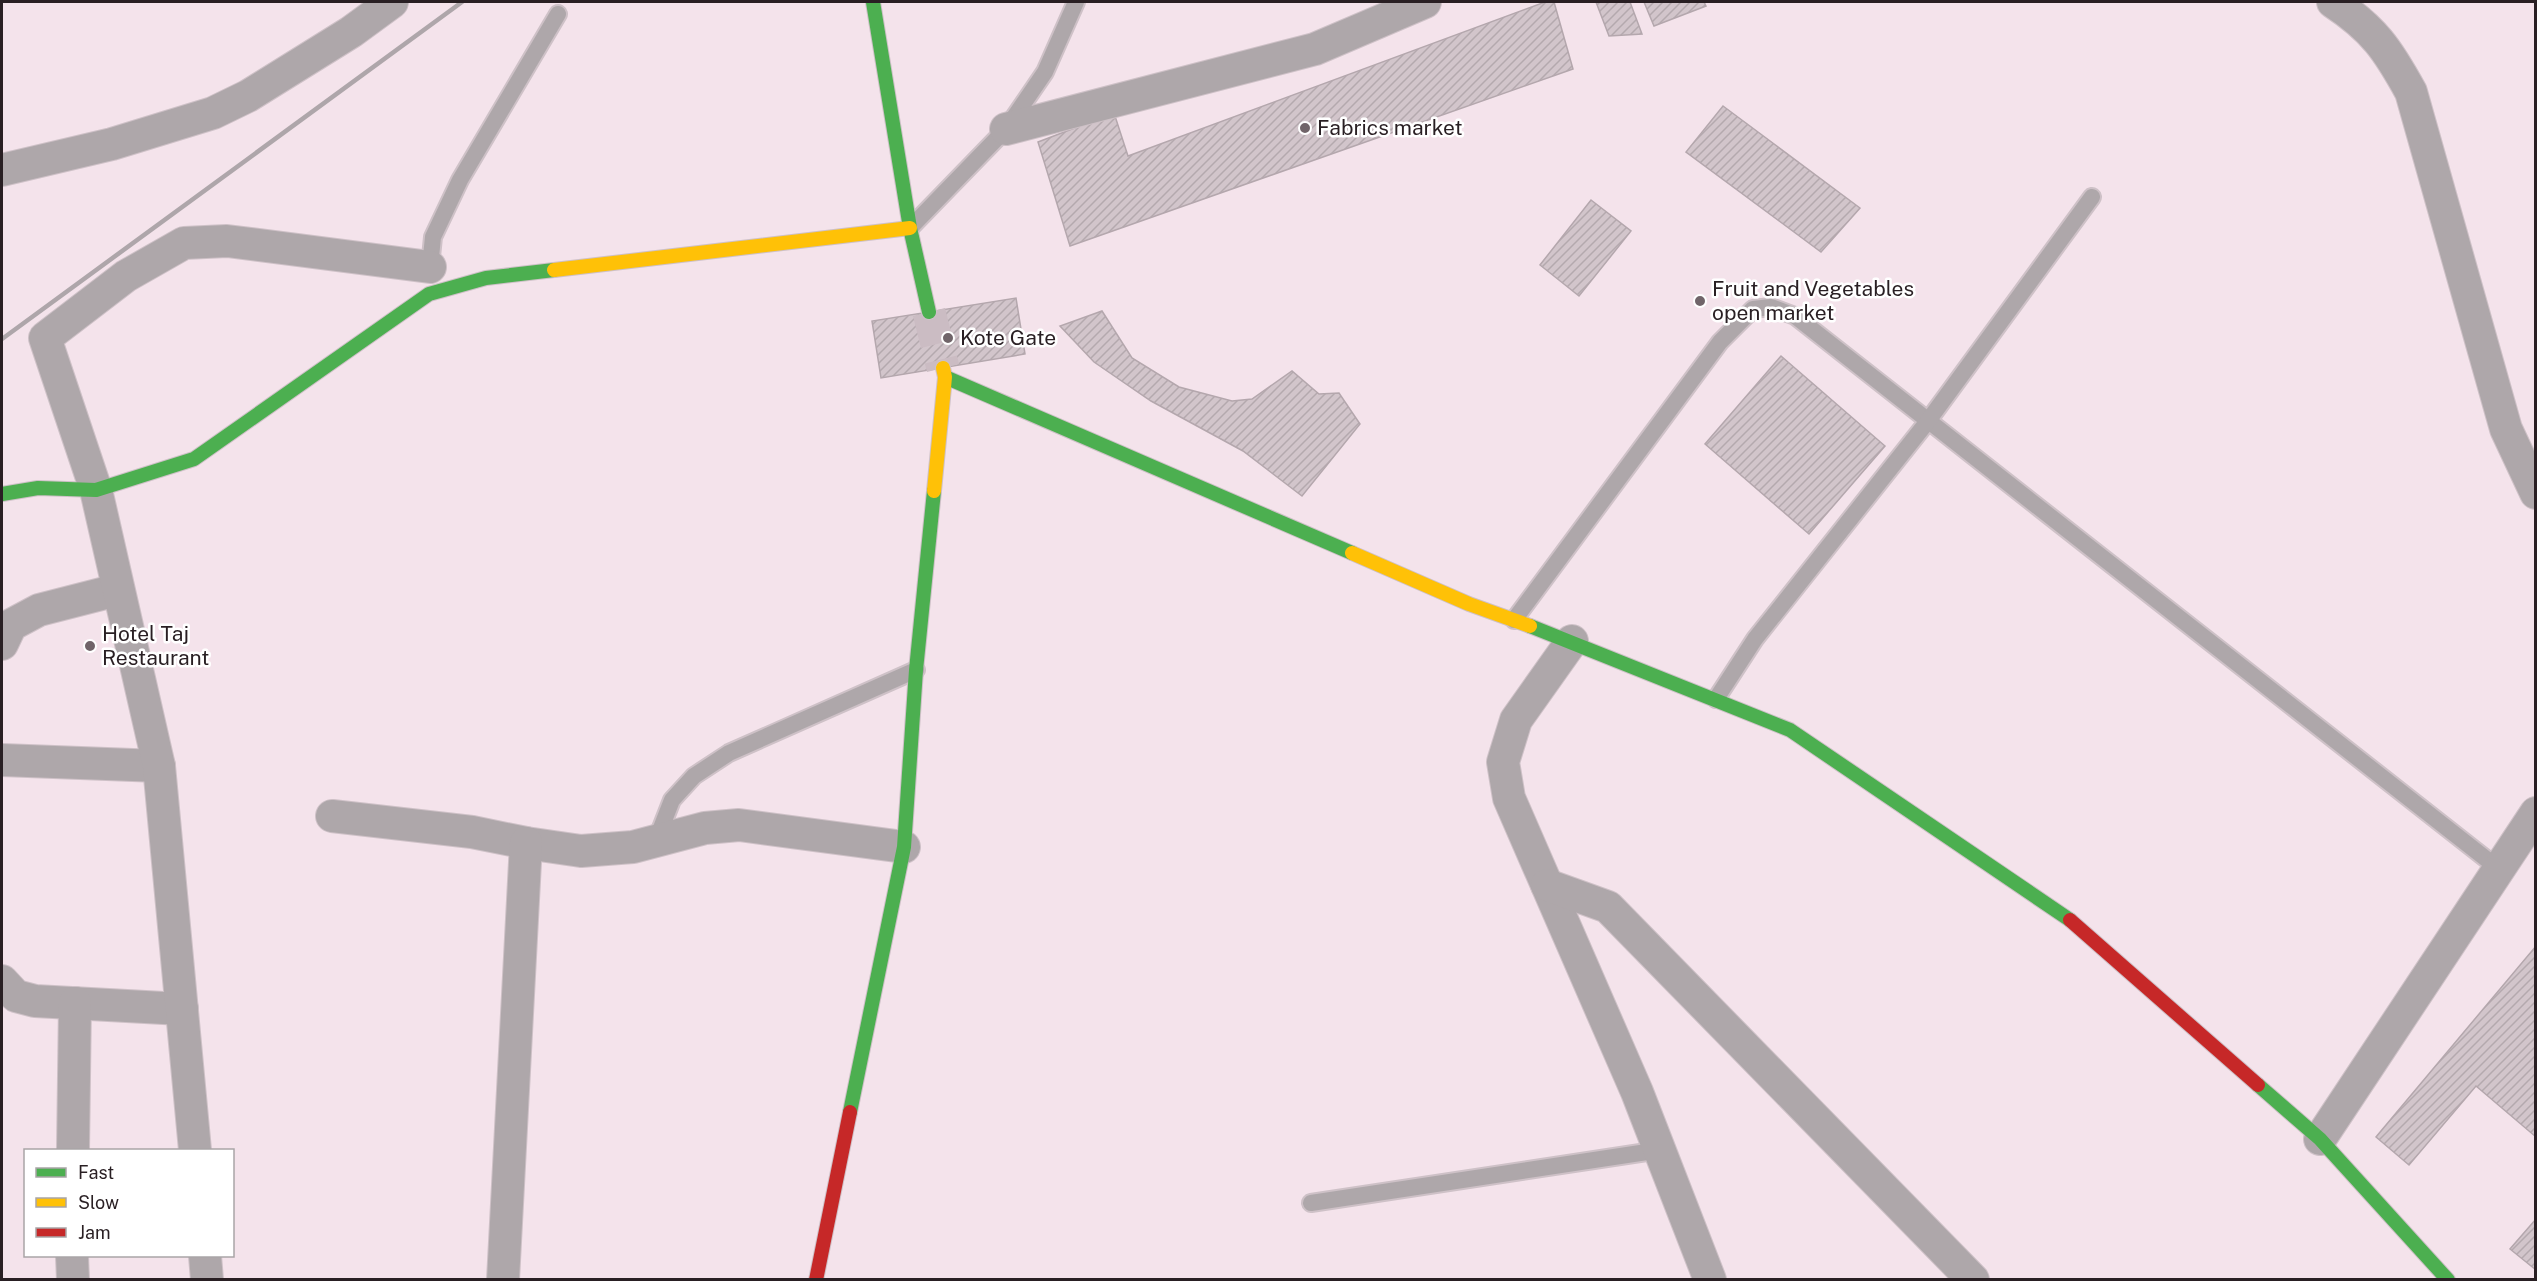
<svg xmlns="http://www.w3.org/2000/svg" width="2537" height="1281" font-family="'Public Sans',sans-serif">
	<defs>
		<pattern id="building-hatch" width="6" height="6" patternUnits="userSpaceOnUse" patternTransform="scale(1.5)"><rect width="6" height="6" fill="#d2c5cb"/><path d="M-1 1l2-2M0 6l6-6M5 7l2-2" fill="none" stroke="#b4a9ae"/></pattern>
	</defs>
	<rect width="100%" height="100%" fill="#f4e3eb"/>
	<g fill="url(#building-hatch)" stroke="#b4a7ad" stroke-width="1.5">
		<polygon points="1545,2 1554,2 1573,69 1070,246 1038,142 1114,113 1128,156"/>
		<polygon points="1596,2 1630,2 1642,34 1609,36"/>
		<polygon points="1644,2 1704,2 1706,6 1654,26"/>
		<polygon points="1723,106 1860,208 1821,252 1686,152"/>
		<polygon points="1591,200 1631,231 1579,296 1540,265"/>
		<polygon points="1016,298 1025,354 881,378 872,321"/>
		<polygon points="1102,311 1132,358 1179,387 1232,401 1252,399 1292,371 1319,394 1339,393 1360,424 1302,496 1243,451 1151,401 1094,362 1060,326"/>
		<polygon points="1781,356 1885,446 1809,534 1705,444"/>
		<polygon points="2536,946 2536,1137 2476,1086 2409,1165 2376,1137"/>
		<polygon points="2536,1219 2536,1270 2510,1249"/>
	</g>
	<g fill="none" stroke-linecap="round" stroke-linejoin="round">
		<polyline stroke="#cbbcc3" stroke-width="33" stroke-dasharray="33 16" stroke-linecap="butt" points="929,312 943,368"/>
		<g stroke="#cec1c7" stroke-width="20">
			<g id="lane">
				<polyline points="910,228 1006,129 1045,72 1076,2"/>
				<polyline points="426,270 425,268 430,267 433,237 460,180 558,14"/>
				<polyline points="1514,620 1720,342 1753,309 1771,307 1795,316 2499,869"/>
				<polyline points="1716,699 1755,639 1928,421 2092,197"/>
				<polyline points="656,841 672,800 694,776 729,753 916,670"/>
				<polyline points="1311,1203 1660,1150"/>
			</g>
		</g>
		<g stroke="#cec1c7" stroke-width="34">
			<g id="street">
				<path d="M2333 2C2374 29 2388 50 2411 92L2506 429 2536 493"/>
				<polyline points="1006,129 1315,49 1425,2"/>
				<polyline points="2,170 112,144 213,113 248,96 351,32 392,2"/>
				<polyline points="1572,641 1516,720 1503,762 1509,798 1637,1092 1710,1280"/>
				<polyline points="2,644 11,625 39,610 117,590"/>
				<polyline points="2,760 159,766"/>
				<polyline points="332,816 472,832 526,843 581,851 633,847 705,828 739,825 904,847"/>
				<polyline points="1547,885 1608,907 1973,1280"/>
				<polyline points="2,981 16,996 35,1001 182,1009"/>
				<polyline points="2320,1139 2536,813"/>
				<polyline points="73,1150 75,1003"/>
				<polyline points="195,1150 159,766 96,490 45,338 126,276 184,243 227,241 430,267"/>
				<polyline points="72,1256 73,1280"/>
				<polyline points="205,1256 207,1280"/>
				<polyline points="503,1280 526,843"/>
			</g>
		</g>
		<g stroke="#cec1c7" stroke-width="16">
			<g id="fast">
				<polyline points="873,2 910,228 929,312"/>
				<polyline points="945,377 1352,553"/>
				<polyline points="2,494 38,488 96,490 194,459 429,294 486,278 554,270"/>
				<polyline points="1530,626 1790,730 2070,920"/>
				<polyline points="2258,1085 2320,1139 2448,1280"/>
				<polyline points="850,1112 904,847 916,670 934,491"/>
			</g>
		</g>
		<g stroke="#cec1c7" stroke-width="16">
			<g id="slow">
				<polyline points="554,270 910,228"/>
				<polyline points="934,491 945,377 943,368"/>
				<polyline points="1352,553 1469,604 1530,626"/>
			</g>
		</g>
		<g stroke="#cec1c7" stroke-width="16">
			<g id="jam">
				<polyline points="2070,920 2258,1085"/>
				<polyline points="816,1280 850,1112"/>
			</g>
		</g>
		<use href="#lane" stroke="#aea7aa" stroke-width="16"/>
		<use href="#street" stroke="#aea7aa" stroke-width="32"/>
		<use href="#fast" stroke="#4caf50" stroke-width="14"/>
		<use href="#slow" stroke="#ffc107" stroke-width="14"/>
		<use href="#jam" stroke="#c62828" stroke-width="14"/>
		<polyline stroke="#aea6aa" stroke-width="4.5" points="2,339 462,2"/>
	</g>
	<g fill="#706469" stroke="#fff" stroke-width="2">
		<circle cx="1305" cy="128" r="6"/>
		<circle cx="1700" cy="301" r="6"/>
		<circle cx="948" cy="338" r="6"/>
		<circle cx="90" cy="646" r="6"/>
	</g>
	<g text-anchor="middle" stroke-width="5" stroke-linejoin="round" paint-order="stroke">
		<g font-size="21" fill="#291f23" stroke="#fff" text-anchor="start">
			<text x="1317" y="135">Fabrics market</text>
			<text x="1712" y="296">Fruit and Vegetables<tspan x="1712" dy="24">open market</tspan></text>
			<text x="960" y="345">Kote Gate</text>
			<text x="102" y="641">Hotel Taj<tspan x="102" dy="24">Restaurant</tspan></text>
		</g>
	</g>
	<rect width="2537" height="1281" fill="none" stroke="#291f23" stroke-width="6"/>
	<rect x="24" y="1149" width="210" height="108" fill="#ffffff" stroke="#a9a5a7" stroke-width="1.5"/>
	<rect x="36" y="1168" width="30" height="9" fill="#4caf50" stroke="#a9a5a7" stroke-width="1.5"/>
	<text x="78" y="1179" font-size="18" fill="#291f23">Fast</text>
	<rect x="36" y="1198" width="30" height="9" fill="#ffc107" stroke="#a9a5a7" stroke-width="1.5"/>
	<text x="78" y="1209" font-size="18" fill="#291f23">Slow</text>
	<rect x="36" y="1228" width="30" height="9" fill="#c62828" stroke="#a9a5a7" stroke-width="1.5"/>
	<text x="78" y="1239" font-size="18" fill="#291f23">Jam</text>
</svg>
